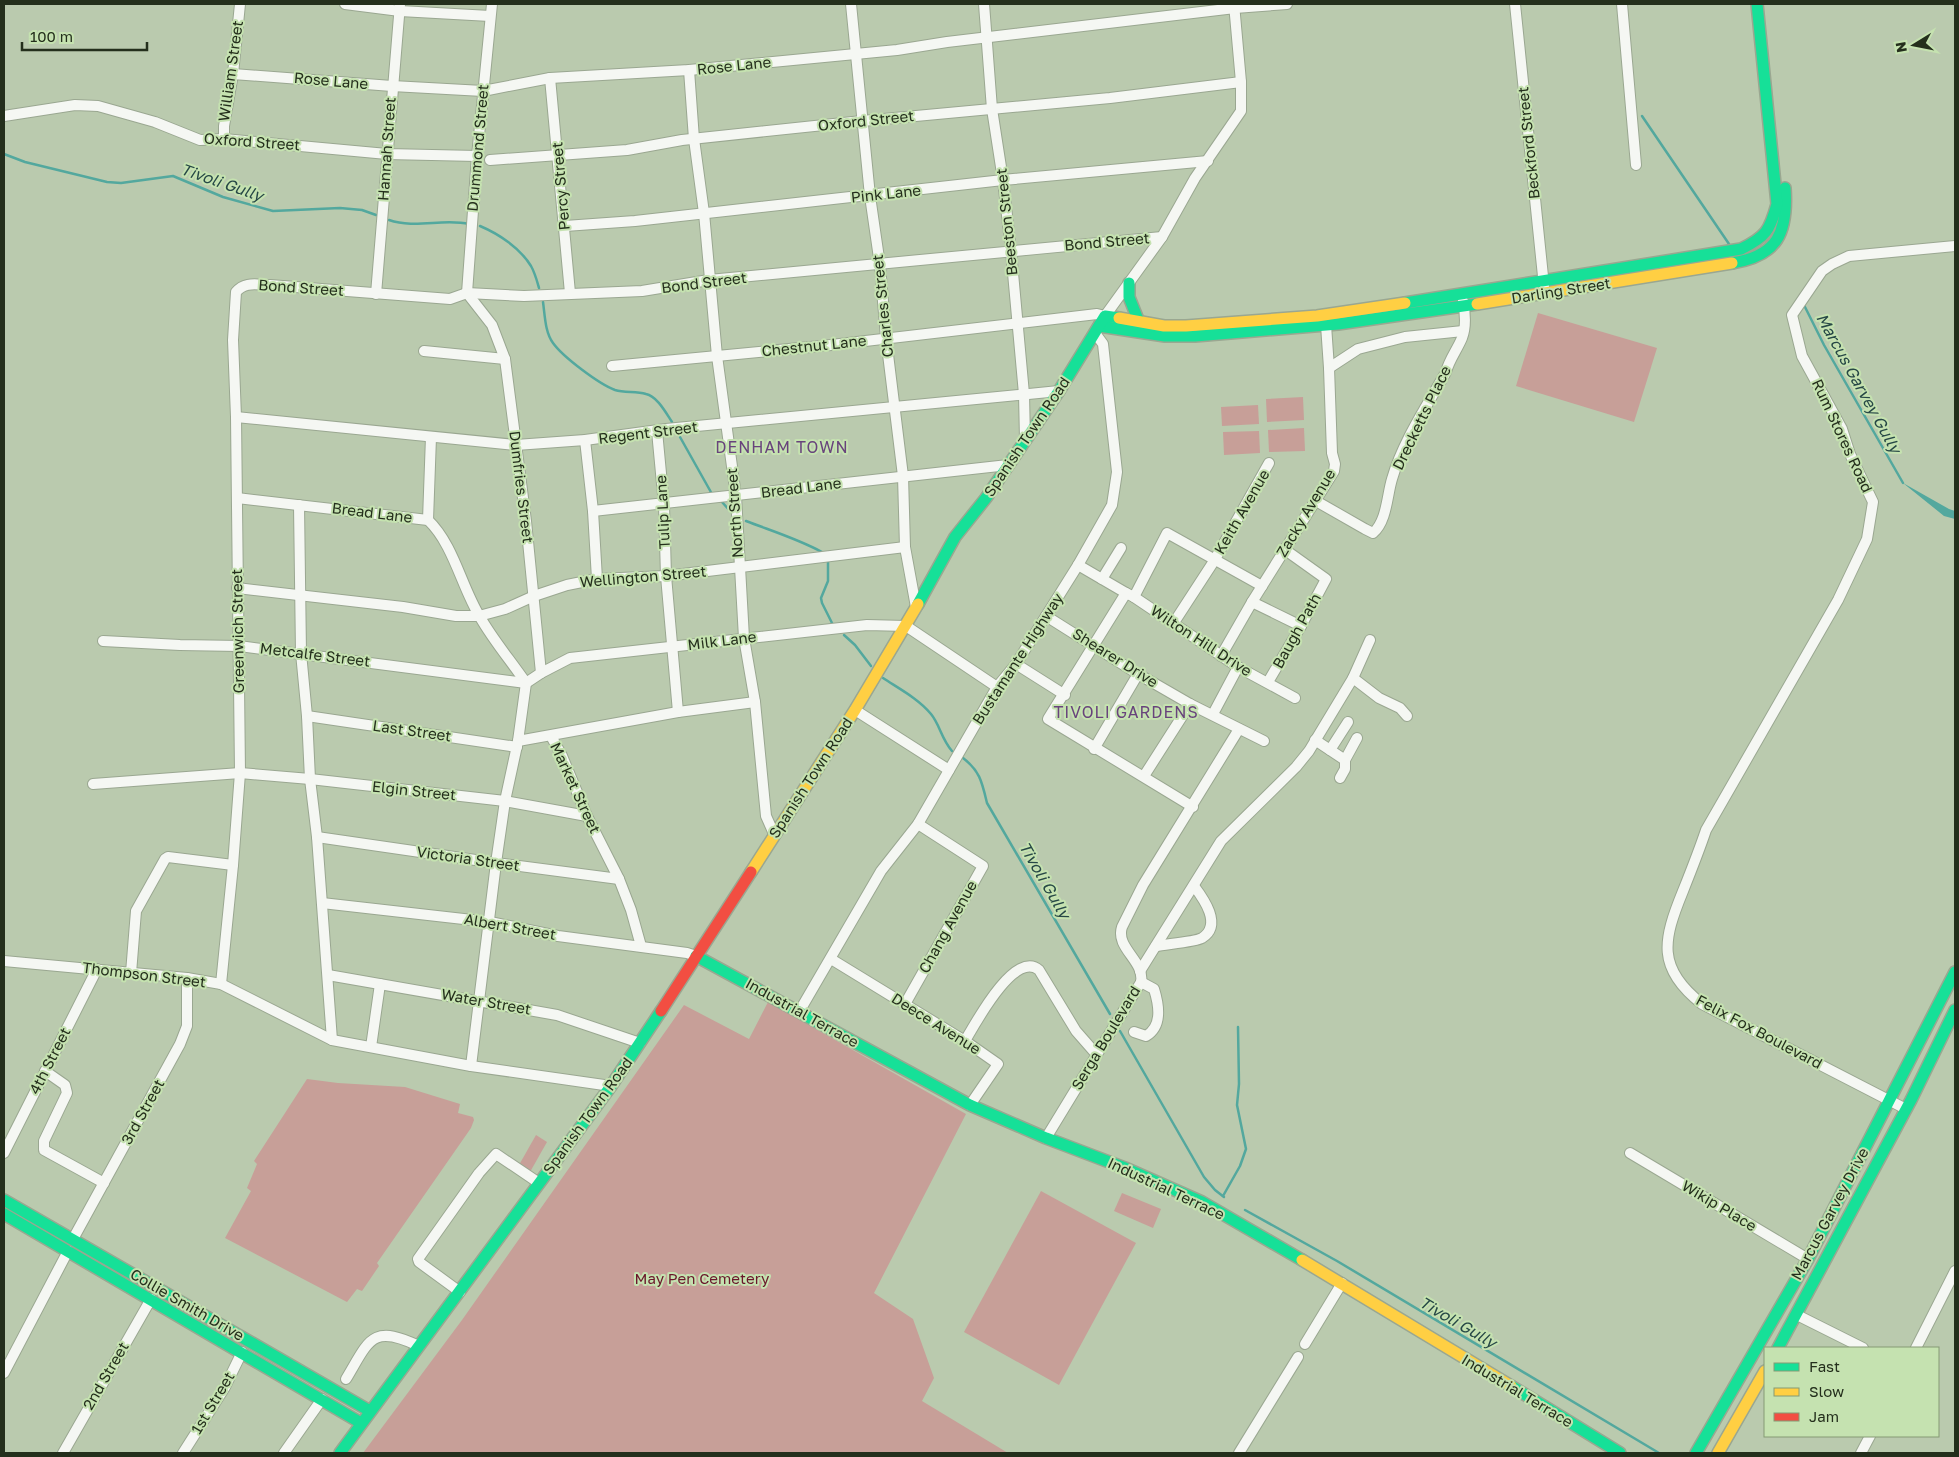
<svg xmlns="http://www.w3.org/2000/svg" width="1959" height="1457" font-family="'Golos Text',sans-serif">
	<rect width="100%" height="100%" fill="#bacaae"/>
	<g fill="#c79f98">
		<polygon points="1538,313 1657,348 1634,422 1516,386"/>
		<polygon points="1303,397 1304,420 1267,422 1266,399"/>
		<polygon points="1258,405 1259,424 1222,426 1221,407"/>
		<polygon points="1304,428 1305,451 1269,452 1268,430"/>
		<polygon points="1259,431 1260,453 1224,455 1223,432"/>
		<polygon points="768,1002 966,1114 874,1293 913,1319 934,1378 922,1401 1008,1453 363,1453 462,1320 684,1005 749,1039"/>
		<polygon points="307,1079 338,1083 405,1087 460,1104 458,1113 473,1117 474,1120 471,1128 377,1263 379,1266 362,1291 357,1289 347,1302 225,1238 251,1191 247,1188 257,1164 254,1161"/>
		<polygon points="536,1135 547,1142 530,1172 519,1165"/>
		<polygon points="1041,1191 1136,1243 1059,1385 964,1332"/>
		<polygon points="1122,1193 1161,1209 1153,1228 1114,1211"/>
	</g>
	<polygon fill="#53a89e" points="1903,483 1949,509 1955,511 1955,519 1944,516"/>
	<g fill="none" stroke-linecap="round" stroke-linejoin="round">
		<g stroke="#53a89e" stroke-width="2.5">
			<polyline points="1642,116 1729,244"/>
			<polyline points="4,154 25,162 107,182 121,183 173,176 223,197 273,211 340,208 362,210 376,215"/>
			<path d="M389 220C415 229 444 218 469 224"/>
			<path d="M480 226C499 234 520 248 531 266 535 273 537 281 539 288"/>
			<path d="M543 302C545 316 545 332 553 343 563 357 599 384 615 390 625 393 636 391 646 394 657 396 666 413 672 422"/>
			<polyline points="1803,303 1824,345 1903,483"/>
			<polyline points="680,437 712,494"/>
			<polyline points="722,502 731,512"/>
			<path d="M746 521C772 531 798 539 822 552"/>
			<polyline points="828,561 828,581 821,598 822,603 833,625"/>
			<polyline points="844,635 855,645 871,666"/>
			<path d="M883 678C898 688 919 699 931 714 940 725 941 738 952 751"/>
			<path d="M963 758C980 771 982 782 987 803L1110 1014"/>
			<polyline points="1120,1031 1204,1177 1215,1190 1224,1197"/>
			<polyline points="1223,1196 1240,1166 1246,1149 1237,1105 1239,1084 1238,1027"/>
			<polyline points="1245,1210 1337,1261 1659,1453"/>
		</g>
		<g stroke="#9aa791" stroke-width="12">
			<g id="street">
				<polyline points="345,4 400,11 490,16"/>
				<polyline points="851,4 870,196 880,265 886,338 903,476 905,547 916,607"/>
				<polyline points="984,4 992,109 1003,180 1011,251 1024,394 1025,440"/>
				<polyline points="1515,4 1544,286"/>
				<polyline points="1622,4 1636,165"/>
				<polyline points="689,70 694,139 704,213 717,356 736,496 744,638 755,702 766,816 774,834"/>
				<polyline points="233,74 392,86 483,91 550,78 689,70 897,50 947,42 1235,8 1287,4"/>
				<polyline points="550,78 570,293"/>
				<polyline points="4,116 75,105 98,106 155,122 200,140 224,139 387,154 477,156"/>
				<polyline points="224,139 224,126 233,74 240,4"/>
				<polyline points="490,160 627,150 682,140 862,121 1110,98 1241,82"/>
				<polyline points="565,226 635,221 1003,180 1208,161"/>
				<polyline points="376,294 400,4"/>
				<polyline points="424,351 505,359"/>
				<polyline points="612,366 831,345 1097,314 1105,316 1162,237 1195,178 1241,111 1241,82 1234,4"/>
				<polyline points="1329,368 1358,349 1405,337 1463,331"/>
				<polyline points="236,417 516,445 585,440 666,429 1059,391"/>
				<polyline points="657,431 664,505 666,576 678,712"/>
				<polyline points="585,440 593,511 597,579"/>
				<path d="M237 498 428 520C454 545 461 586 480 617 493 640 511 661 526 683L518 741 678 712 755 702"/>
				<path d="M1316 501 1365 529 1373 533C1387 521 1387 495 1392 479 1403 441 1427 406 1446 372 1449 360 1457 350 1462 338 1466 328 1465 312 1463 301"/>
				<polyline points="299,505 301,653 307,716 310,779 317,837 332,1040"/>
				<polyline points="593,511 1008,465"/>
				<polyline points="428,520 431,437"/>
				<polyline points="1078,565 1126,593"/>
				<polyline points="1102,579 1121,548"/>
				<polyline points="237,588 403,607 456,616 479,616 505,609 534,596 567,585 597,579 666,576 905,547"/>
				<polyline points="1134,597 1238,667 1295,698"/>
				<polyline points="1252,602 1301,626"/>
				<polyline points="1046,616 1138,674 1190,704 1264,741"/>
				<polyline points="1173,624 1214,561 1269,463"/>
				<polyline points="103,641 180,645 239,646 526,683 541,673 526,521 505,359 492,325 467,293 477,156 492,4"/>
				<polyline points="1221,656 1252,602 1334,471 1335,464 1332,453 1329,368 1326,325"/>
				<polyline points="1016,664 1065,695"/>
				<polyline points="541,673 570,658 867,625 906,626 997,687"/>
				<polyline points="1353,678 1379,698 1400,708 1407,716"/>
				<polyline points="1268,682 1301,626 1326,579 1284,549"/>
				<polyline points="855,710 949,770"/>
				<polyline points="1213,714 1238,667"/>
				<polyline points="307,716 517,747"/>
				<polyline points="551,736 562,756 587,816 619,879 631,910 641,946"/>
				<polyline points="1315,740 1345,760"/>
				<polyline points="1094,749 1138,674"/>
				<polyline points="1330,750 1348,722"/>
				<polyline points="1144,776 1190,704"/>
				<polyline points="1340,778 1345,769 1345,760 1357,738"/>
				<polyline points="93,784 240,773 310,779 505,801 587,816"/>
				<polyline points="1193,807 1048,719 1126,593 1134,597 1167,533 1262,586"/>
				<polyline points="317,837 496,863 619,879"/>
				<polyline points="322,903 490,922 558,936 687,953 696,956"/>
				<path d="M1156 946C1166 944 1195 942 1202 938 1223 925 1203 898 1194 886"/>
				<polyline points="831,959 965,1041 998,1064 970,1105"/>
				<polyline points="4,961 187,978 221,984 332,1040 471,1066 611,1086"/>
				<polyline points="1140,971 1221,841 1296,767 1309,751 1353,678 1370,640"/>
				<polyline points="131,973 136,911 165,859 168,857 233,865"/>
				<polyline points="328,975 557,1015 640,1043"/>
				<path d="M221 984 233 865 240 773 236 417 233 340 236 292C245 281 257 285 270 285L450 299 467 293 524 296 642 291 709 280 1162 237"/>
				<polyline points="905,1004 983,866 918,824"/>
				<polyline points="799,1012 881,871 918,824 997,687 1016,664 1078,565 1112,505 1117,472 1103,344 1095,333"/>
				<path d="M1134 1032 1146 1036C1163 1026 1159 1005 1154 989L1141 982"/>
				<path d="M965 1041C975 1024 1015 949 1039 970L1076 1031 1097 1055"/>
				<polyline points="371,1047 380,984"/>
				<polyline points="471,1066 496,863 505,801 518,741"/>
				<polyline points="45,1071 65,1085 67,1093 44,1141 44,1150 104,1183"/>
				<path d="M1906 1109 1702 1004C1656 968 1663 940 1683 891 1691 871 1699 851 1706 830L1838 600 1867 539 1873 502 1850 454 1842 429 1802 356 1792 315 1822 271 1832 264 1849 256 1955 246"/>
				<path d="M1046 1138 1141 982C1145 961 1115 948 1122 927L1143 885 1239 729"/>
				<polyline points="4,1153 97,969"/>
				<polyline points="1630,1153 1808,1259"/>
				<polyline points="73,1239 180,1044 187,1026 187,978"/>
				<polyline points="460,1292 419,1262 418,1259 479,1173 496,1154 539,1183"/>
				<polyline points="1797,1315 1863,1348"/>
				<polyline points="1305,1344 1342,1283"/>
				<polyline points="1916,1348 1955,1271"/>
				<polyline points="4,1373 68,1251"/>
				<path d="M346 1379C369 1341 371 1323 419 1346"/>
				<polyline points="63,1453 151,1299"/>
				<polyline points="183,1453 225,1387 242,1352"/>
				<polyline points="284,1453 322,1399"/>
				<polyline points="1239,1453 1298,1357"/>
				<polyline points="1861,1453 1870,1436"/>
			</g>
		</g>
		<g stroke="#9aa791" stroke-width="14">
			<g id="fast">
				<path d="M1732 263C1778 256 1788 232 1785 188"/>
				<polyline points="1129,283 1129,297 1139,322"/>
				<path d="M1405 303 1741 249C1766 237 1770 230 1777 204L1757 4"/>
				<polyline points="1099,326 1165,336 1195,336 1338,324 1477,304"/>
				<polyline points="918,604 955,537 986,498 1059,391 1105,316 1119,318"/>
				<polyline points="696,956 970,1105 1046,1138 1125,1168 1202,1202 1302,1260"/>
				<polyline points="4,1200 370,1411"/>
				<polyline points="4,1214 361,1423"/>
				<polyline points="1778,1348 1911,1100 1955,1010"/>
				<polyline points="1511,1386 1620,1453"/>
				<polyline points="340,1453 611,1086 661,1011"/>
				<polyline points="1696,1453 1808,1259 1955,972"/>
			</g>
		</g>
		<g stroke="#9aa791" stroke-width="14">
			<g id="slow">
				<polyline points="1477,304 1732,263"/>
				<polyline points="1119,318 1164,326 1186,326 1317,316 1405,303"/>
				<polyline points="751,872 855,710 918,604"/>
				<polyline points="1302,1260 1511,1386"/>
				<polyline points="1718,1453 1765,1371"/>
			</g>
		</g>
		<g stroke="#9aa791" stroke-width="14">
			<polyline id="jam" points="661,1011 751,872"/>
		</g>
		<use href="#street" stroke="#f5f7f3" stroke-width="10"/>
		<use href="#fast" stroke="#16e098" stroke-width="11"/>
		<use href="#slow" stroke="#ffcf43" stroke-width="11"/>
		<use href="#jam" stroke="#f24e42" stroke-width="11"/>
	</g>
	<g text-anchor="middle" stroke-width="4" stroke-linejoin="round" paint-order="stroke">
		<g font-size="15" fill="#242f1c" stroke="#c5e2b0">
			<text transform="translate(734 66) rotate(-6)" y="5">Rose Lane</text>
			<text transform="translate(231 71) rotate(-82)" y="5">William Street</text>
			<text transform="translate(331 81) rotate(5)" y="5">Rose Lane</text>
			<text transform="translate(866 121) rotate(-6)" y="5">Oxford Street</text>
			<text transform="translate(252 142) rotate(4)" y="5">Oxford Street</text>
			<text transform="translate(1529 143) rotate(-96)" y="5">Beckford Street</text>
			<text transform="translate(478 148) rotate(-85)" y="5">Drummond Street</text>
			<text transform="translate(387 149) rotate(-86)" y="5">Hannah Street</text>
			<text transform="translate(561 186) rotate(-95)" y="5">Percy Street</text>
			<text transform="translate(886 194) rotate(-6)" y="5">Pink Lane</text>
			<text transform="translate(1007 222) rotate(-96)" y="5">Beeston Street</text>
			<text transform="translate(1107 242) rotate(-5)" y="5">Bond Street</text>
			<text transform="translate(704 283) rotate(-7)" y="5">Bond Street</text>
			<text transform="translate(301 288) rotate(4)" y="5">Bond Street</text>
			<text transform="translate(1561 291) rotate(-9)" y="5">Darling Street</text>
			<text transform="translate(883 306) rotate(-96)" y="5">Charles Street</text>
			<text transform="translate(814 346) rotate(-6)" y="5">Chestnut Lane</text>
			<text transform="translate(1422 418) rotate(-64)" y="5">Drecketts Place</text>
			<text transform="translate(648 433) rotate(-7)" y="5">Regent Street</text>
			<text transform="translate(1842 436) rotate(65)" y="5">Rum Stores Road</text>
			<text transform="translate(1027 437) rotate(-56)" y="5">Spanish Town Road</text>
			<text transform="translate(521 487) rotate(83)" y="5">Dumfries Street</text>
			<text transform="translate(801 488) rotate(-7)" y="5">Bread Lane</text>
			<text transform="translate(663 512) rotate(-93)" y="5">Tulip Lane</text>
			<text transform="translate(1242 512) rotate(-60)" y="5">Keith Avenue</text>
			<text transform="translate(372 513) rotate(7)" y="5">Bread Lane</text>
			<text transform="translate(735 513) rotate(-94)" y="5">North Street</text>
			<text transform="translate(1306 513) rotate(-59)" y="5">Zacky Avenue</text>
			<text transform="translate(643 577) rotate(-5)" y="5">Wellington Street</text>
			<text transform="translate(238 631) rotate(-91)" y="5">Greenwich Street</text>
			<text transform="translate(1297 631) rotate(-61)" y="5">Baugh Path</text>
			<text transform="translate(722 641) rotate(-7)" y="5">Milk Lane</text>
			<text transform="translate(1201 641) rotate(33)" y="5">Wilton Hill Drive</text>
			<text transform="translate(315 655) rotate(7)" y="5">Metcalfe Street</text>
			<text transform="translate(1115 658) rotate(32)" y="5">Shearer Drive</text>
			<text transform="translate(1018 659) rotate(-57)" y="5">Bustamante Highway</text>
			<text transform="translate(412 731) rotate(8)" y="5">Last Street</text>
			<text transform="translate(811 778) rotate(-57)" y="5">Spanish Town Road</text>
			<text transform="translate(575 788) rotate(65)" y="5">Market Street</text>
			<text transform="translate(414 791) rotate(6)" y="5">Elgin Street</text>
			<text transform="translate(468 859) rotate(8)" y="5">Victoria Street</text>
			<text transform="translate(510 927) rotate(10)" y="5">Albert Street</text>
			<text transform="translate(948 927) rotate(-61)" y="5">Chang Avenue</text>
			<text transform="translate(144 975) rotate(7)" y="5">Thompson Street</text>
			<text transform="translate(486 1002) rotate(10)" y="5">Water Street</text>
			<text transform="translate(802 1013) rotate(29)" y="5">Industrial Terrace</text>
			<text transform="translate(936 1024) rotate(32)" y="5">Deece Avenue</text>
			<text transform="translate(1759 1032) rotate(28)" y="5">Felix Fox Boulevard</text>
			<text transform="translate(1106 1038) rotate(-59)" y="5">Serga Boulevard</text>
			<text transform="translate(50 1061) rotate(-63)" y="5">4th Street</text>
			<text transform="translate(143 1112) rotate(-61)" y="5">3rd Street</text>
			<text transform="translate(588 1116) rotate(-54)" y="5">Spanish Town Road</text>
			<text transform="translate(1166 1189) rotate(25)" y="5">Industrial Terrace</text>
			<text transform="translate(1719 1206) rotate(31)" y="5">Wikip Place</text>
			<text transform="translate(1830 1214) rotate(-62)" y="5">Marcus Garvey Drive</text>
			<text transform="translate(187 1305) rotate(30)" y="5">Collie Smith Drive</text>
			<text transform="translate(106 1376) rotate(-60)" y="5">2nd Street</text>
			<text transform="translate(1517 1391) rotate(31)" y="5">Industrial Terrace</text>
			<text transform="translate(213 1403) rotate(-59)" y="5">1st Street</text>
		</g>
		<g font-size="15" fill="#69162a" stroke="#c5e2b0">
			<text x="702" y="1284">May Pen Cemetery</text>
		</g>
		<g font-size="16" font-style="italic" fill="#274846" stroke="#c5e2b0">
			<text transform="translate(222 182) rotate(19)" y="6">Tivoli Gully</text>
			<text transform="translate(1859 383) rotate(61)" y="6">Marcus Garvey Gully</text>
			<text transform="translate(1045 880) rotate(60)" y="6">Tivoli Gully</text>
			<text transform="translate(1458 1322) rotate(30)" y="6">Tivoli Gully</text>
		</g>
		<g font-size="16" letter-spacing="1" fill="#68437c" stroke="#c5e2b0">
			<text x="782" y="453">DENHAM TOWN</text>
			<text x="1126" y="718">TIVOLI GARDENS</text>
		</g>
	</g>
	<rect width="1959" height="1457" fill="none" stroke="#242f1c" stroke-width="10"/>
	<rect x="1764" y="1347" width="175" height="90" fill="#c5e2b0" stroke="#859a75"/>
	<rect x="1774" y="1363" width="25" height="8" fill="#16e098" stroke="#859a75"/>
	<text x="1809" y="1372" font-size="15" fill="#242f1c">Fast</text>
	<rect x="1774" y="1388" width="25" height="8" fill="#ffcf43" stroke="#859a75"/>
	<text x="1809" y="1397" font-size="15" fill="#242f1c">Slow</text>
	<rect x="1774" y="1413" width="25" height="8" fill="#f24e42" stroke="#859a75"/>
	<text x="1809" y="1422" font-size="15" fill="#242f1c">Jam</text>
	<g transform="translate(1914 45) rotate(260)" stroke="#c5e2b0" stroke-width="4" paint-order="stroke">
	<path d="M0-4L9 19L0 12L-9 19Z" fill="#242f1c"/>
	<text y="-8" font-size="14" font-weight="bold" text-anchor="middle" fill="#242f1c">N</text>
	</g>
	<path d="M22 42v8h125v-8" fill="none" stroke="#242f1c" stroke-width="2.5"/>
	<text x="30" y="42" font-size="15" fill="#242f1c" stroke="#c5e2b0" stroke-width="4" paint-order="stroke">100 m</text>
</svg>
